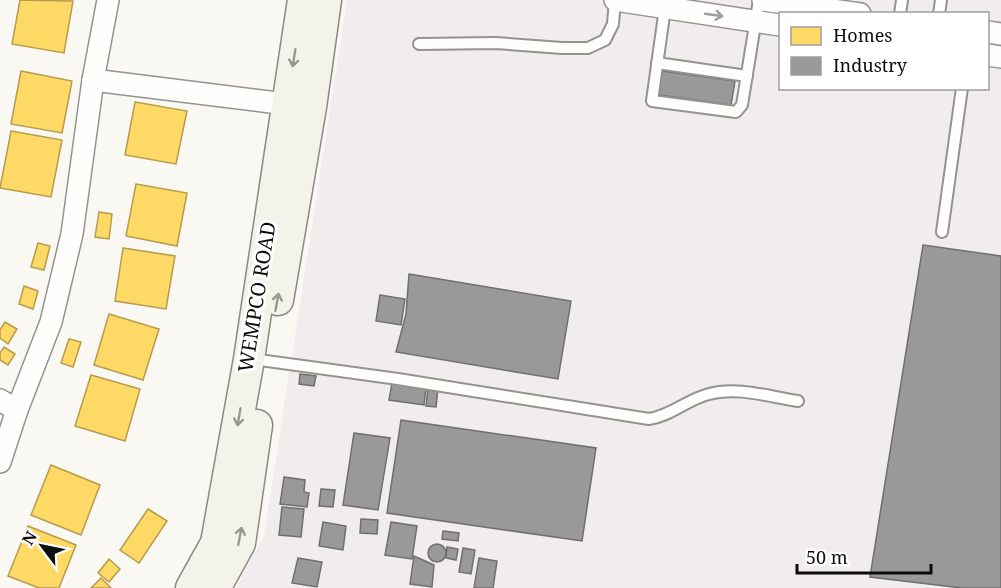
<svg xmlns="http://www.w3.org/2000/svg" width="1001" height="588" font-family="'Noto Serif',serif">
	<rect width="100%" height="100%" fill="#faf8f2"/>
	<path fill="#f1ecee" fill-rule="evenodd" d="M347 0H1001V588H236L264 536ZM780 14H988V88H780Z"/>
	<g fill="#ffd966" stroke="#b69c4b" stroke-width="1.5">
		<polygon points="20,0 73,1 64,53 12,44"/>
		<polygon points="21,71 72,81 62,133 11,124"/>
		<polygon points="135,102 187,111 176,164 125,155"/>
		<polygon points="11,131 62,140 51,197 0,188"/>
		<polygon points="136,184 187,193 177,246 126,236"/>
		<polygon points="99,212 112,214 109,239 95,237"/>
		<polygon points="38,243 50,246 44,270 31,267"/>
		<polygon points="123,248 175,256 166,309 115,301"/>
		<polygon points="24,286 38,291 33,309 19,304"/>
		<polygon points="109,314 159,329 143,380 94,365"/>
		<polygon points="5,322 17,329 8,344 0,338 0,330"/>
		<polygon points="69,339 81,342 73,367 61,363"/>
		<polygon points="4,347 15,354 8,365 0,360 0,353"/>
		<polygon points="91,375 140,389 125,441 75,426"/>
		<polygon points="51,465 100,485 81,535 31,515"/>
		<polygon points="148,509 167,521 139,563 120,550"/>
		<polygon points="28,526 76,545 59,588 39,588 8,576"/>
		<polygon points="109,559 120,569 109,582 98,573"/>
		<polygon points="101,578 111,588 91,588"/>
	</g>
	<g fill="#999" stroke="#6f6f6f" stroke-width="1.5">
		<polygon points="662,71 735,81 731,105 659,95"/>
		<polygon points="923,245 1001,256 1001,588 962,588 870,577"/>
		<polygon points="409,274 571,301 558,379 396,352 406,314"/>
		<polygon points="380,295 405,299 401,325 376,321"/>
		<polygon points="300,374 316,376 314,386 299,384"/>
		<polygon points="392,383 426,388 424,405 389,400"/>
		<polygon points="428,388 438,389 436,407 426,406"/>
		<polygon points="401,420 596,448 582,541 387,513"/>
		<polygon points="354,433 390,438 378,510 343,505"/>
		<polygon points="284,477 305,480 304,492 309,493 307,507 280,504"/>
		<polygon points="321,489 335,490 333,507 319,506"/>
		<polygon points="282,507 304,509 301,537 279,535"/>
		<polygon points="361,519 378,520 377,534 360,533"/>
		<polygon points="323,522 346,526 343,550 319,546"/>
		<polygon points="391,522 417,526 412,559 385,555"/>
		<polygon points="443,531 459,533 458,541 442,539"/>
		<circle cx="437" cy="553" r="9"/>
		<polygon points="447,547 458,549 456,560 446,558"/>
		<polygon points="463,548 475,550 471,574 459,572"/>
		<polygon points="414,556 434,565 432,587 410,584"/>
		<polygon points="298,558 322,562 317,587 292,583"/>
		<polygon points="479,558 497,561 493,588 474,588"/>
	</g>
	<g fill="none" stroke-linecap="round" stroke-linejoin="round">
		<g stroke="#949390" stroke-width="14">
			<g id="lane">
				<polyline points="665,8 652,101 736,112 742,105 759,0"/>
				<polyline points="900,14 902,0"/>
				<polyline points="939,14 941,0"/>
				<polyline points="419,44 496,43 562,48 588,48 605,40 613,24 615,0"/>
				<polyline points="657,63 747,76"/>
				<polyline points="942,232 962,88"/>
				<path d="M252 359 398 379 649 419C671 416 688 399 709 394 737 386 770 397 798 401"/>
			</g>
		</g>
		<g stroke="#949390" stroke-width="24">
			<g id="street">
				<polyline points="615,0 780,25"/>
				<polyline points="763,0 860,14"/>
				<polyline points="988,32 1001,34"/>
				<polyline points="988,55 1001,57"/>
				<polyline points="93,80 286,104"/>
				<polyline points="0,400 17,410"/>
				<polyline points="0,462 17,410 51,322 72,234 93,80 108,0"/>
			</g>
		</g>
		<g stroke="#8a8987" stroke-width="33">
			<g id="secondary">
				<polyline points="278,300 311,107 326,0"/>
				<polyline points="217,585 240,543 257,425"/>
				<polyline points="191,588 216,543 249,359 303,0"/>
			</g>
		</g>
		<use href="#lane" stroke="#fefefd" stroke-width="10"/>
		<use href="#street" stroke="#fefefd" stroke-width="21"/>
		<use href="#secondary" stroke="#f4f3ea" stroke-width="30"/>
	</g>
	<defs><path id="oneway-shaft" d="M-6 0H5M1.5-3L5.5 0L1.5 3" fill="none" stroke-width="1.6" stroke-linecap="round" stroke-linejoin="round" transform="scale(1.5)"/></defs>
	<use stroke="#9e9e9d" href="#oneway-shaft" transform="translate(714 15) rotate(8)"/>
	<g stroke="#989792">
		<use href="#oneway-shaft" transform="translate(294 58) rotate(99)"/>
		<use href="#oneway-shaft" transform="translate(277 302) rotate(-80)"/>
		<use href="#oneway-shaft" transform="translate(239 417) rotate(100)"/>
		<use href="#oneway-shaft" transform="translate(240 536) rotate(-79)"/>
	</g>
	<g text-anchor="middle" stroke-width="6" stroke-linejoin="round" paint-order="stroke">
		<g font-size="20" fill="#0d0d0d" stroke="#fff">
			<text transform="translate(257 297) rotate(-81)" y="7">WEMPCO ROAD</text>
		</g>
	</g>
	<rect x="779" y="12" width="210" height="78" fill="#ffffff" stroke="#9e9e9e" stroke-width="1.5"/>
	<rect x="791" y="27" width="30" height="18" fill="#ffd966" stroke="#9e9e9e" stroke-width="1.5"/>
	<text x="833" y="42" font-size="18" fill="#0d0d0d">Homes</text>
	<rect x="791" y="57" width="30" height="18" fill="#999999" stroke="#9e9e9e" stroke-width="1.5"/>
	<text x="833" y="72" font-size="18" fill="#0d0d0d">Industry</text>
	<g transform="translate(42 546) rotate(302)" stroke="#ffffff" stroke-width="4.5" paint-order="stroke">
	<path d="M0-4.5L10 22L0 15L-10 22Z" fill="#0d0d0d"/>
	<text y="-9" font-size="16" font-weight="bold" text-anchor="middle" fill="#0d0d0d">N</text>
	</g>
	<path d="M797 564v9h134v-9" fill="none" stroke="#0d0d0d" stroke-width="3"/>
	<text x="806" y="564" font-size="18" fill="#0d0d0d" stroke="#ffffff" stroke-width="4.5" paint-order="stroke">50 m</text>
</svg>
